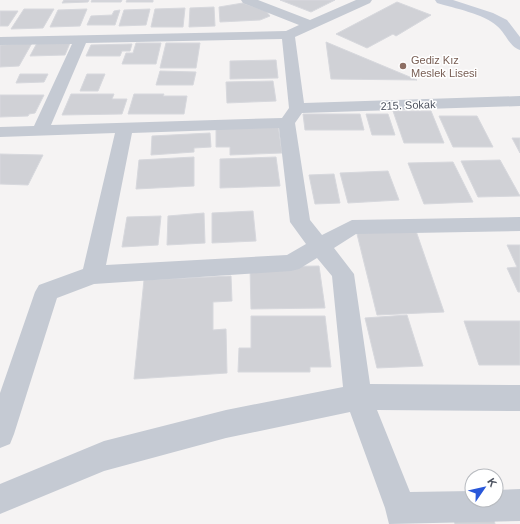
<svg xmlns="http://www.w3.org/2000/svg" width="520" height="524" font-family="Arial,sans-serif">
	<rect width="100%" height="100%" fill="#f5f3f3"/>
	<g fill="#d0d1d6" stroke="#d7d8dd">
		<polygon points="64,0 89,0 88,2 62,3"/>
		<polygon points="92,0 122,0 121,2 91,2"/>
		<polygon points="127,0 153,0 153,2 126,2"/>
		<polygon points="280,0 335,0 311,12"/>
		<polygon points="397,2 431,15 396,36 393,34 367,48 336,34"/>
		<polygon points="243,3 266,11 270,16 260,20 220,22 219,7"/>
		<polygon points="214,7 215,26 189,27 190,8"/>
		<polygon points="185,8 183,27 151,27 155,9"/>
		<polygon points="24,9 54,9 43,28 11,29"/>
		<polygon points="87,9 80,26 50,27 58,10"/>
		<polygon points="150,9 146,25 119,26 124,10"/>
		<polygon points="120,10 115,25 87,25 91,16 112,15 114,11"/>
		<polygon points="0,11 18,11 8,26 0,26"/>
		<polygon points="326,42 417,80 331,79"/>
		<polygon points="32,43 19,66 0,67 0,45"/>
		<polygon points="37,43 70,43 65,55 30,56"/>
		<polygon points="136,43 161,43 156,64 122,64 126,53 133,53"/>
		<polygon points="166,43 200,43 196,68 160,68"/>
		<polygon points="132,44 130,51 122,51 120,56 86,56 91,45"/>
		<polygon points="276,60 278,78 230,79 230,61"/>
		<polygon points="160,71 196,72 193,85 156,85"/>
		<polygon points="20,74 48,74 44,82 16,83"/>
		<polygon points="87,74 105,74 98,91 80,91"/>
		<polygon points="273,81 276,101 227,103 226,82"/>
		<polygon points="71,94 114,94 112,99 127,99 122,114 62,115"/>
		<polygon points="134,94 164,94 163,96 187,96 184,114 128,114"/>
		<polygon points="0,95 44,95 35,113 29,114 28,116 0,117"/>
		<polygon points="393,111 431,111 444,143 404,143"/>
		<polygon points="303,114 360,114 364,130 305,130"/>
		<polygon points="366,114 388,114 395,135 372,135"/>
		<polygon points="439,116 477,116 493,147 453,147"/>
		<polygon points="278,125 282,153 230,155 230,147 216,147 216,127"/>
		<polygon points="210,133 211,147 194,148 194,152 151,155 152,136"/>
		<polygon points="512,138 520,138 520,153"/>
		<polygon points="0,154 43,155 28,185 0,184"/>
		<polygon points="194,157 194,186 136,189 139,160"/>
		<polygon points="276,157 280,186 220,188 220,159"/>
		<polygon points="500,160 520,196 478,197 461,161"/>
		<polygon points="453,162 473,202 424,204 408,163"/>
		<polygon points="388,171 399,200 348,203 340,173"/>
		<polygon points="334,174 340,203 315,204 309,175"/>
		<polygon points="253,211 256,241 212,243 212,213"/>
		<polygon points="204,213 205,243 167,245 168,216"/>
		<polygon points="161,216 158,245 122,247 127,217"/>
		<polygon points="415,228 444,312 377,315 356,230"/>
		<polygon points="507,245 520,245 520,292 518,292 507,268 517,267"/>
		<polygon points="319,266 325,308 251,309 250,267"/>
		<polygon points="231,276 232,301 213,302 213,330 226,329 227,373 134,379 144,280"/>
		<polygon points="407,315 423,366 377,368 365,318"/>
		<polygon points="251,316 325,316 331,367 310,367 310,372 238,372 239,348 251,348"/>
		<polygon points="464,321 520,321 520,365 479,365"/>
		<polygon points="453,516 493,516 495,524 455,524"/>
	</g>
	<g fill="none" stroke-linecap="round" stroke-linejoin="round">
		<path fill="#c5cad3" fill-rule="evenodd" d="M241 0H258L310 20 356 0H372L370 3 295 37 304 103 520 96V106L302 113 295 123 310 220 322 235 352 220 520 217V231L356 234 334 248 354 274 370 384 520 385V411L377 410 410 492 472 491V500H496V490L520 489V521L389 524 385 508 350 412 226 438 104 471 0 514V484L104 441 226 410 343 387 332 276 317 258 299 269 291 271 94 284 57 298 14 434 10 444 0 448V393L35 292 39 285 83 269 115 133 0 137V127L34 126 72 44 0 45V37L286 31 299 25 243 3ZM282 39 289 108 282 118 51 125 86 43ZM279 128 290 222 306 244 287 255 106 265 132 133Z"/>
		<path fill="#c7cdd9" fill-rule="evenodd" d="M435 0H453L493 13 507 20 520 37V50C509 47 506 33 497 26 484 14 454 8 437 3Z"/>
	</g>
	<circle fill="#8d6e63" stroke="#fff" stroke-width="1.5" cx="403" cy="66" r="4"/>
	<g text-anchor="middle" stroke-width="3" stroke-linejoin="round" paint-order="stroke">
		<g font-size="11" fill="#785e54" stroke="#fff" text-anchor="start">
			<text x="411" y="64">Gediz Kız<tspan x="411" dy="13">Meslek Lisesi</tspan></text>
		</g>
		<g font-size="11" fill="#4c525f" stroke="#fff">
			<text transform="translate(408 105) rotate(-2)" y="4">215. Sokak</text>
		</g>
	</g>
	<g transform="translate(484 488) rotate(56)"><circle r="19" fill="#ffffff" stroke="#b7babf"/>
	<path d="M0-3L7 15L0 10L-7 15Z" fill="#2957d9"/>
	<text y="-6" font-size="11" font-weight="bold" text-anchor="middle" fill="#4c525f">K</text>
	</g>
</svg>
